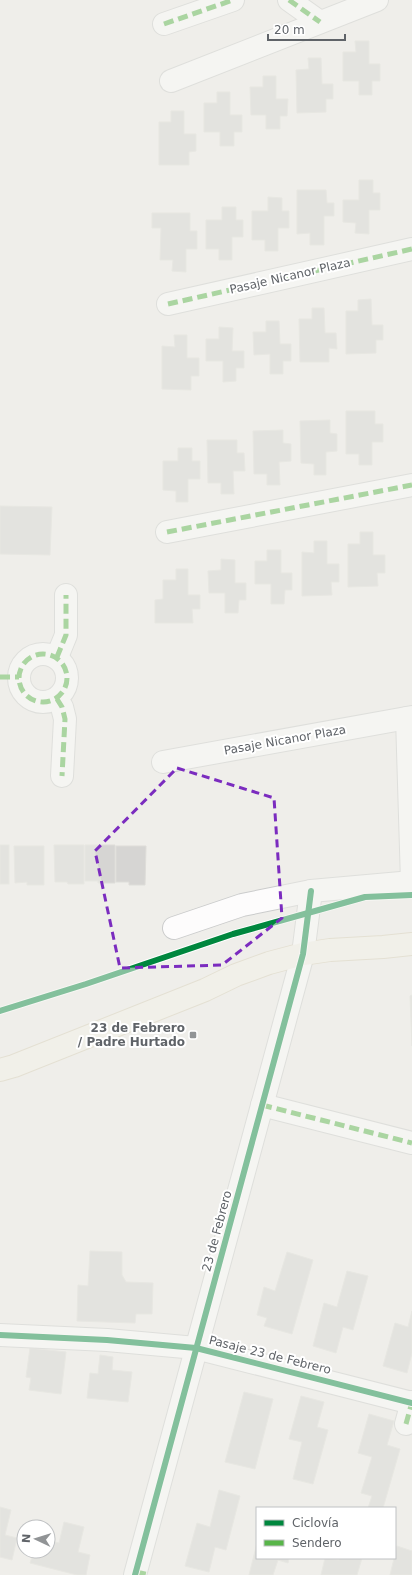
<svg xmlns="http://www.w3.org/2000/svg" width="412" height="1575" font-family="'DejaVu Sans',sans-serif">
	<rect width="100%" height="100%" fill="#efeeea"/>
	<g fill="#d6d5d3" stroke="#deddd9">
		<polygon points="355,41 369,41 369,64 380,64 380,81 372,81 372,95 359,95 359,81 343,81 343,52 356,52"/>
		<polygon points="308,58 321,58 322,84 333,84 333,99 326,99 326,112 297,113 296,70 309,69"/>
		<polygon points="263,76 276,76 276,99 288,99 287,116 280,116 280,129 266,129 266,115 251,115 250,87 263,87"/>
		<polygon points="217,92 230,92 230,115 242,115 242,132 234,132 234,146 220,146 220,132 204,132 204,103 217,103"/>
		<polygon points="171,111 184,111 184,134 196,134 196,151 189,152 189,165 159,165 159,122 171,122"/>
		<polygon points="359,180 373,180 373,193 380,193 380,210 369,210 369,234 355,233 356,223 343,222 343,200 359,200"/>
		<polygon points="297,190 326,190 327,203 334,203 334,216 324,216 324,245 310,245 310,233 297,234"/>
		<polygon points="268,197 282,198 282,211 289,211 289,228 278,228 278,251 265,251 265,240 252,240 252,211 268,211"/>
		<polygon points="222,207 236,207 236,220 243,220 243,237 232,237 232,260 219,260 219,249 206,249 206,220 222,220"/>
		<polygon points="152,213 190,213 190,231 197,231 197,249 186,249 186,272 172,271 173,260 160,260 161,228 152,228"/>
		<polygon points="371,299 372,325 383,325 383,340 376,340 376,353 346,354 346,311 358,311 358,300"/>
		<polygon points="312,308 324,308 325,333 336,333 337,349 329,348 329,362 300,362 299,319 312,319"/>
		<polygon points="266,321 279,321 280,344 291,344 291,361 283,361 283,374 270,374 270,354 254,355 253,332 266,332"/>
		<polygon points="219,327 233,328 232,351 244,351 244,368 236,368 236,381 223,382 223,361 206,361 206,339 219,339"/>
		<polygon points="174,335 187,335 187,358 199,358 199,376 191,376 191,390 162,389 162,346 175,347"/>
		<polygon points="346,411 375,411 375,424 383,424 383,442 372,442 372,465 359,465 359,454 346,454"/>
		<polygon points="330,420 330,433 337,434 337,451 326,452 326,475 314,475 314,464 301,463 300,421"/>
		<polygon points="283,430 283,443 291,444 291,461 279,462 280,485 267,485 267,474 254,474 253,431"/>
		<polygon points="207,440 237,440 237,453 244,453 245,471 233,471 234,494 221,494 221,483 208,483"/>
		<polygon points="178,448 192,448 192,461 200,461 200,479 188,479 188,502 176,502 176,491 163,490 163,461 178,461"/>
		<polygon points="0,506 52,507 50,555 0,554"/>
		<polygon points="360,532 373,532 373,555 385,555 385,573 377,573 378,586 348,587 348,544 360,544"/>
		<polygon points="314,541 327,541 327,564 339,564 339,582 331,582 332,595 302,596 302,552 314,553"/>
		<polygon points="267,550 281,550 281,573 292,573 292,590 285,590 284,604 271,604 271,584 255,584 255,561 267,561"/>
		<polygon points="221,559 235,560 235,583 246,583 246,600 239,600 238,613 225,613 225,593 209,593 208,571 221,570"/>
		<polygon points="176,569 188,569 188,595 200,595 200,609 192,609 193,623 155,623 155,600 163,599 163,580 176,580"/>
		<rect x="0" y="845" width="9" height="39"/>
		<polygon points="54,845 84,845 84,884 68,884 67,882 55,882"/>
		<polygon points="85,845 115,845 115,883 98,883 98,881 85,881"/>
		<polygon points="14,846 44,846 44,885 27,885 27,882 15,883"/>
		<polygon points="116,846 146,846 145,885 129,885 129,882 116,882"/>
		<polygon points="412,995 412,1046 410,996"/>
		<polygon points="90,1251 122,1252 122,1275 126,1282 153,1283 152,1314 136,1314 135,1323 77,1321 78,1285 88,1286"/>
		<polygon points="287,1252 313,1260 292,1334 264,1326 267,1318 257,1315 264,1287 275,1291"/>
		<polygon points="347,1271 368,1276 353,1330 343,1327 336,1353 313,1346 324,1303 337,1307"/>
		<polygon points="412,1311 412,1353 407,1373 383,1366 395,1323 408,1327"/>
		<polygon points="30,1348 66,1352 61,1394 29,1390 31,1378 26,1377"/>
		<polygon points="100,1355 113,1357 112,1370 132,1372 128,1402 87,1398 90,1373 98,1374"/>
		<polygon points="244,1392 273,1399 255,1469 225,1462"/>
		<polygon points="301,1396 324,1402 317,1427 328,1430 313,1484 293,1479 302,1442 289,1439"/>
		<polygon points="369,1414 394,1421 387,1445 400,1449 383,1508 368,1508 372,1496 361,1493 372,1457 358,1453"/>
		<polygon points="219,1490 240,1496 226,1550 215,1547 209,1572 185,1566 197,1523 210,1527"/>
		<polygon points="0,1507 11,1510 5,1535 17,1538 12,1560 0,1557"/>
		<polygon points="64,1522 84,1527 78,1552 90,1555 86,1575 77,1575 30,1563 34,1551 48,1551 48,1540 59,1543"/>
		<polygon points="257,1543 257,1558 289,1558 288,1563 278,1560 273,1575 249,1575"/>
		<polygon points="397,1546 412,1551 412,1575 390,1575"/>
		<polygon points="325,1558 339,1560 339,1558 362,1558 357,1575 321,1575"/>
	</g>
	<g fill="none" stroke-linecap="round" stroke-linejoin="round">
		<g stroke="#cbcccc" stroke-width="24">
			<g id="minor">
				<polyline points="289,0 320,22"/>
				<polyline points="164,24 233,0"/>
				<polyline points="171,81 377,0"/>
				<polyline points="168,304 412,249"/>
				<polyline points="167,532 412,485"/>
				<circle cx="43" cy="678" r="24"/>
				<polyline points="57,657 66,635 66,595"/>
				<polyline points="57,699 62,707 65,719 62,776"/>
				<polyline points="407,718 412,882"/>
				<polyline points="163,762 412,717"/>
				<polyline points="174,928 242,905 311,891 412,882"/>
				<polyline points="262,1105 412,1143"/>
				<polyline points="0,1335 107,1340 196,1348 412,1403"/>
				<polyline points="406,1424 412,1402"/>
				<polyline points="135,1575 303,954 311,891"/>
			</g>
		</g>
		<g stroke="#d7ceb8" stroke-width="24">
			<polyline id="primary" points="0,1070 14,1066 205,990 236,975 269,963 303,954 330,950 383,947 412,944"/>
		</g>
		<use href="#minor" stroke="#fdfcfc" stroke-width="22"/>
		<use href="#primary" stroke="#f4f2e9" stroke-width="22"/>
		<g stroke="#58b549" stroke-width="5" stroke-dasharray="10 5" stroke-linecap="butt">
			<polyline points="289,0 320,22"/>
			<polyline points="164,24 233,0"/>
			<polyline points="168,304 412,249"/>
			<polyline points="167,532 412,485"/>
			<circle cx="43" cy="678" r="24"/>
			<polyline points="57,657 66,635 66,595"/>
			<polyline points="0,677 19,677"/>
			<polyline points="57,699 62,707 65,719 62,776"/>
			<polyline points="262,1105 412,1143"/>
			<polyline points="406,1424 412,1402"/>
			<polyline points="136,1572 149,1575"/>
		</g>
		<g stroke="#fff" stroke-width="8">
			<g id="cycleway">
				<polyline points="0,1011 86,984 233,934 365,897 412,895"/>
				<polyline points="0,1335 107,1340 196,1348 412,1403"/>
				<polyline points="135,1575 303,954 311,891"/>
			</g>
		</g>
		<use href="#cycleway" stroke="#00873e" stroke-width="6"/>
	</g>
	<path d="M0 0H412V1575H0ZM177 768 274 798 282 918 222 965 120 968 95 851Z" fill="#efeeea" fill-opacity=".55" fill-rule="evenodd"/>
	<path fill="none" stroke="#7b2cbf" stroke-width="3" stroke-dasharray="8 5" stroke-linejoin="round" d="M177 768 274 798 282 918 222 965 120 968 95 851Z"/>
	<rect fill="#919496" stroke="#fff" stroke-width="1.5" x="189" y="1031" width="8" height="8" rx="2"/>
	<g text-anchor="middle" stroke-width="4" stroke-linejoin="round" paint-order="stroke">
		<g font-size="12" fill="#5f6368" stroke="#fff">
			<text transform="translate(290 276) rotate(-13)" y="4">Pasaje Nicanor Plaza</text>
			<text transform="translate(285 740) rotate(-10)" y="4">Pasaje Nicanor Plaza</text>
			<text transform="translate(217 1231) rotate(-75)" y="4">23 de Febrero</text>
			<text transform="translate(270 1355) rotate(14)" y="4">Pasaje 23 de Febrero</text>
		</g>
		<g font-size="12" font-weight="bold" fill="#5f6368" stroke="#fff" text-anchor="end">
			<text x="185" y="1032">23 de Febrero<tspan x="185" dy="14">/ Padre Hurtado</tspan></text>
		</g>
	</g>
	<rect x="256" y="1507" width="140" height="52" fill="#ffffff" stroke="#bfc1c3"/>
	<rect x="264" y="1520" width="20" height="6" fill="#00873e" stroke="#bfc1c3"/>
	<text x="292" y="1527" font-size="12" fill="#5f6368">Ciclovía</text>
	<rect x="264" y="1540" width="20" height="6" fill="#58b549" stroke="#bfc1c3"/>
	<text x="292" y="1547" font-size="12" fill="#5f6368">Sendero</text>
	<g transform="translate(36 1539) rotate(274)"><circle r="19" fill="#ffffff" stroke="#bfc1c3"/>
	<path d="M0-3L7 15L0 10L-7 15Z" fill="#919496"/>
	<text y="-6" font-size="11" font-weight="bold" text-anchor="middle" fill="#5f6368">N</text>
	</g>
	<path d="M268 34v6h77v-6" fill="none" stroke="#5f6368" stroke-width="2"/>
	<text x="274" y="34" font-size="12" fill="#5f6368" stroke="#ffffff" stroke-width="3" paint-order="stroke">20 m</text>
</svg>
